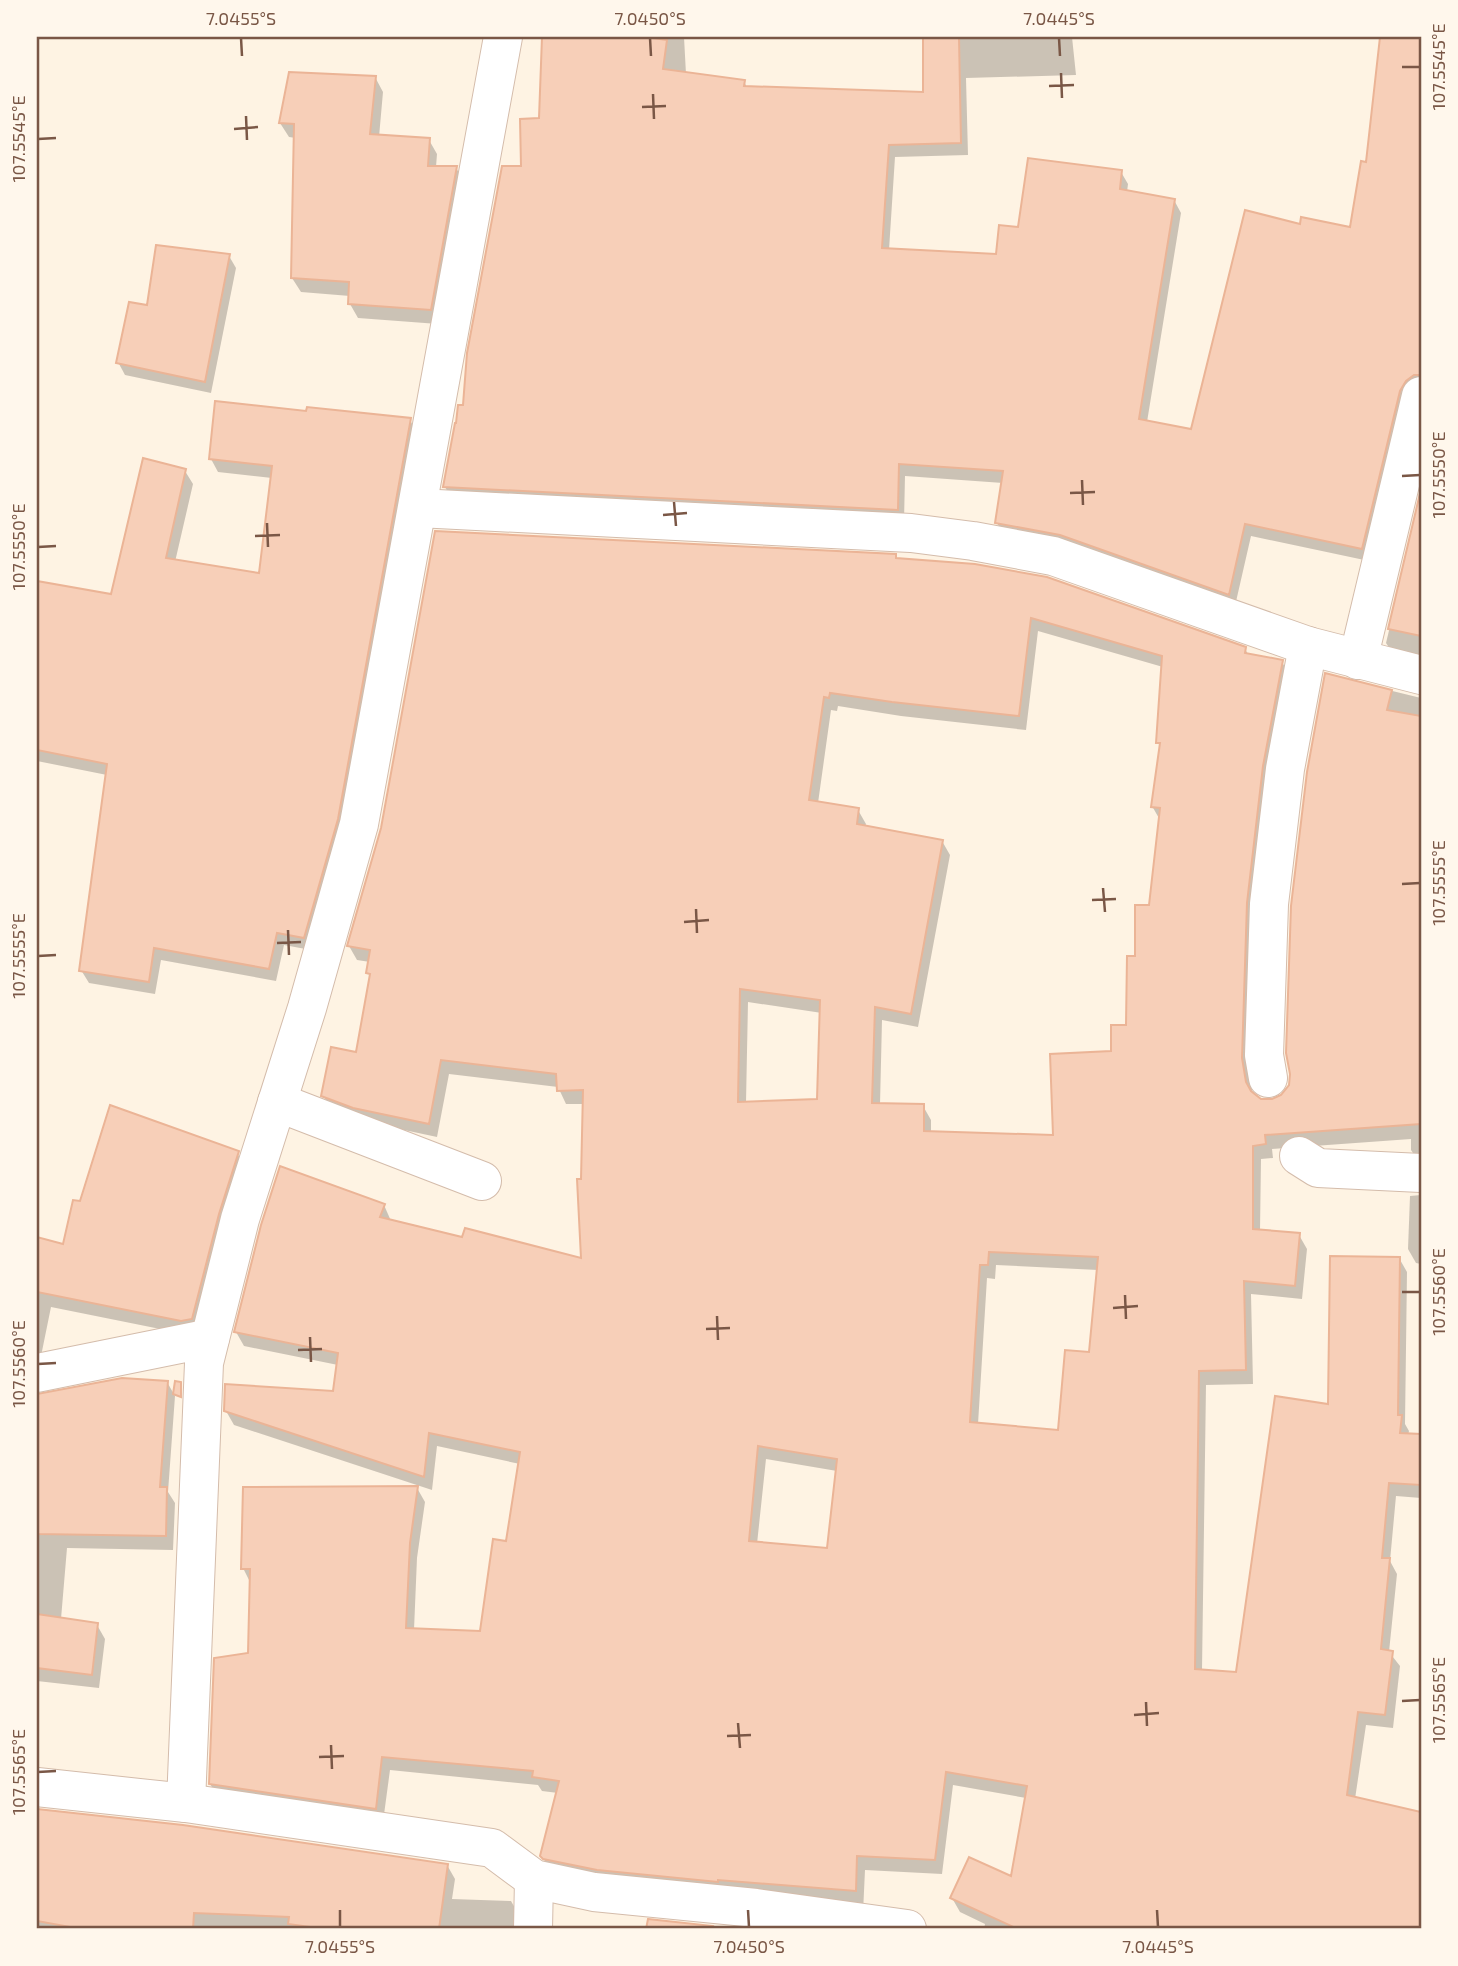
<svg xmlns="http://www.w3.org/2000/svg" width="1458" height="1966" font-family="'Exo 2',sans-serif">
	<rect width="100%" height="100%" fill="#fef3e3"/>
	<g fill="#0003" fill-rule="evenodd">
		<polygon points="544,37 684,37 686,74 744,81 747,88 925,94 924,37 1072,37 1076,75 966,78 968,155 895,157 889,250 998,256 1019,229 1121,172 1128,184 1127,192 1174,200 1181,213 1147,422 1192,431 1301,227 1351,229 1368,164 1381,37 1421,37 1421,388 1369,561 1251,536 1235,606 1004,535 997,523 1003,483 905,476 904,522 452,499 445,487 523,168 541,120"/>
		<polygon points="375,77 383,92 379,137 429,140 437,154 436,167 456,168 465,182 438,324 358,318 350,304 350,296 301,292 292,278 296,138 289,137 280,123"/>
		<polygon points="229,256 236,268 211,393 125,375 118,362 149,307"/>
		<polygon points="308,413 410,420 417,433 344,833 311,950 284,945 276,981 161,960 155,994 89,983 81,970 107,775 37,761 37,582 113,596 185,471 193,484 175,562 260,575 272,478 218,472 211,459"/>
		<polygon points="1421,497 1421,662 1394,655 1386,643"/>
		<path d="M895 556 898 560 1245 649 1249 656 1282 662 1290 676 1249 1074 1253 1095 1261 1100 1273 1101 1283 1097 1290 1085 1327 675 1421 698V1044L1403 1046 1421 1050V1165L1411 1150V1139L1272 1149 1273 1158 1261 1159 1260 1231 1299 1235 1307 1249 1302 1299 1251 1294 1253 1384 1206 1385 1202 1671 1237 1674 1330 1407 1399 1258 1407 1272 1405 1424 1409 1431 1408 1435 1421 1436V1498L1396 1496 1390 1561 1397 1574 1389 1652 1400 1666 1393 1728 1366 1725 1355 1799 1374 1892 1421 1899V1929H984L985 1924 960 1912 952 1898 1012 1879 1026 1798 953 1785 942 1874 865 1870 863 1913 550 1870 542 1856 558 1793 542 1791 538 1785 390 1770 383 1822 219 1798 210 1784 250 1655 251 1584 243 1568 417 1488 425 1502 417 1558 414 1630 481 1633 507 1543 520 1464 437 1446 432 1490 234 1425 226 1411 334 1393 338 1365 244 1346 236 1332 384 1205 391 1221 463 1240 583 1261 584 1104H566L558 1087 449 1074 437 1137 362 1121 331 1109 323 1095 357 1055 371 977 368 973 370 962 357 960 349 946ZM1038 631 1163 667 1158 742 1161 747 1152 806 1160 820 1151 907 1137 957 1128 1027 1113 1053 1055 1137 931 1133V1120L923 1106 880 1105 882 1020 918 1027 950 855 942 841 865 827 866 824 858 810 818 803 831 710 837 711 838 706 901 716 1026 730ZM748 1002 822 1013 819 1100 746 1103ZM996 1265 1098 1270 1091 1354 1060 1432 978 1424 987 1278 995 1279ZM766 1459 837 1471 828 1550 757 1544Z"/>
		<polygon points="237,1153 245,1167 190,1335 51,1307 39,1366 37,1367 37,1239 64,1246 81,1203"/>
		<polygon points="1421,1195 1421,1264 1416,1263 1408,1249 1410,1196"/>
		<polygon points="167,1382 175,1396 168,1492 175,1503 173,1550 67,1548 61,1619 97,1625 105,1639 99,1688 37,1681 37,1396"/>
		<polygon points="37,1811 183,1826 447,1865 455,1879 452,1899 511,1901 519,1915 519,1929 37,1929"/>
		<polygon points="649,1921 731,1929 648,1929"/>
	</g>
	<g fill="#f7cfb8" stroke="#ebb496" stroke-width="2" fill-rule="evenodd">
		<polygon points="542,37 645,37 667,40 663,69 745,80 744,86 923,92 923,37 959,37 961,143 889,145 882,248 996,254 999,225 1018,227 1028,158 1122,170 1120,189 1175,199 1139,419 1191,429 1245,210 1300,224 1301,217 1350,227 1361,161 1366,162 1380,37 1421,37 1421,375 1414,375 1406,381 1400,391 1362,549 1245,524 1229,595 1060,535 995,523 1003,471 899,464 898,510 443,487 455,423 456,423 458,405 463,405 467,353 502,166 521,166 520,119 539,118"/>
		<polygon points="289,72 376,76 370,134 430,138 428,166 457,166 431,310 348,304 349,282 291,278 294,124 279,123"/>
		<polygon points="156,245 230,254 205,382 116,363 129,302 147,305"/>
		<polygon points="215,401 306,411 307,407 411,418 338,819 304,938 277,933 269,969 154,948 149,982 79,971 107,764 37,750 37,581 111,594 143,458 186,469 166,558 259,573 272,466 209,459"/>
		<polygon points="1421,489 1421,636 1388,629"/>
		<path d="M435 531 896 554V558L975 564 1047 577 1246 647 1245 653 1283 660 1263 766 1247 903 1242 1058 1246 1082 1251 1091 1261 1099H1272L1281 1095 1289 1085 1290 1074 1286 1053 1291 906 1307 772 1325 673 1392 690 1387 710 1421 716V1124L1265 1135 1266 1144 1253 1146V1229L1300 1233 1295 1286 1244 1281 1246 1370 1199 1371 1195 1669 1236 1672 1275 1396 1328 1404 1330 1256 1400 1257 1398 1415H1402L1400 1433 1421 1434V1485L1389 1483 1382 1558H1390L1381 1649 1393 1651 1385 1715 1358 1712 1347 1795 1421 1812V1929H1018L950 1898 969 1857 1011 1876 1027 1786 946 1772 935 1860 857 1856 856 1891 718 1880V1882L597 1870 543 1859 540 1856 559 1781 532 1777 533 1771 382 1757 376 1809 209 1784 214 1658 248 1653 250 1569H241L243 1487 418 1486 410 1543 406 1628 480 1631 493 1539 506 1541 520 1452 429 1433 424 1477 224 1411 225 1384 333 1391 338 1353 234 1332 261 1225 280 1166 385 1204 380 1217 462 1237 465 1228 581 1258 577 1179H581L583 1090 557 1091 556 1074 441 1060 429 1124 353 1108 321 1096 331 1047 356 1052 370 974 366 973 370 950 347 946 381 828ZM1031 618 1162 656 1156 743H1160L1151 807 1160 808 1149 905H1135V956H1127L1126 1025H1111V1051L1050 1054 1053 1135 924 1131V1104L872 1103 875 1007 911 1014 943 840 857 824 859 808 809 800 824 697 829 698 830 693 892 702 1019 716ZM740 989 820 1000 817 1099 738 1102ZM989 1252 1098 1257 1089 1352 1065 1350 1058 1430 970 1422 980 1265H988ZM758 1446 837 1459 827 1548 749 1541Z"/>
		<polygon points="110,1105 239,1151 219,1214 192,1319 181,1321 37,1292 37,1237 63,1244 73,1200 80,1201"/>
		<polygon points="122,1378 168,1381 160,1487 167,1487 166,1536 37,1534 37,1394"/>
		<polygon points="175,1381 181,1382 181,1397 173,1394"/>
		<polygon points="37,1614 98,1623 92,1675 37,1668"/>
		<polygon points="37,1809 183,1825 448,1864 439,1929 325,1929 288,1924 289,1917 194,1913 193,1929 81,1929 37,1921"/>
		<polygon points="648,1919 713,1926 712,1929 646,1929"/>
	</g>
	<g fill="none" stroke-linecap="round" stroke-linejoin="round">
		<g stroke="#d4bcab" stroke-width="40">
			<g id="street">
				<polyline points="418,508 911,533 973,541 1053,556 1308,646 1421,675"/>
				<polyline points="1358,660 1421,396"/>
				<polyline points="1268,1078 1264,1055 1269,904 1285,769 1308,646"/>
				<polyline points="277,1102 482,1181"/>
				<polyline points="1299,1156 1318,1168 1421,1173"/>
				<polyline points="37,1373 210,1338"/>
				<polyline points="37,1787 186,1803 492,1848 534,1879 594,1892 756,1908 907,1929"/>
				<polyline points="186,1803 204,1363 240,1219 307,1008 359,824 503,37"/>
				<polyline points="533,1929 534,1879"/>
			</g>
		</g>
		<use href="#street" stroke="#fff" stroke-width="38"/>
	</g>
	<path fill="none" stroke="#7a5746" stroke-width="2.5" d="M241 38 242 56M650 38 651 56M1059 38 1060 56M1402 67H1420M1061 73 1062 98M1049 86 1074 85M653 94 654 119M642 107 666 106M246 116 247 140M234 129 258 127M38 139 56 138M1402 476 1420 475M1082 480 1083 505M1070 493 1095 492M674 502 676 526M663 515 687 513M267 523 268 547M255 536 280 535M38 547 56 546M1402 884 1420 883M1103 888 1105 912M1092 900 1116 899M696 909 697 933M684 922 709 920M288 930 289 955M277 943 301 942M38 956 56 955M1402 1292H1420M1125 1295 1126 1319M1113 1308 1138 1306M717 1316 718 1340M706 1329 730 1328M310 1337 311 1362M298 1350 322 1349M38 1364 56 1363M1402 1701 1420 1700M1146 1702 1147 1726M1134 1715 1159 1713M738 1723 740 1748M727 1736 751 1735M331 1745 332 1769M319 1757 344 1756M38 1772 56 1771M340 1910V1927M748 1910 749 1927M1157 1910 1158 1927"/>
	<rect width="1458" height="1966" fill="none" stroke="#fff7ec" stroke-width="77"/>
	<rect x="38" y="38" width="1382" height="1889" fill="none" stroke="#7a5746" stroke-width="2.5"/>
	<g font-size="18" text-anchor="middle" fill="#7a5746">
		<text x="241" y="25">7.0455°S</text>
		<text x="650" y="25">7.0450°S</text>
		<text x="1059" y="25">7.0445°S</text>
		<text transform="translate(1439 67) rotate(-90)" y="6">107.5545°E</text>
		<text transform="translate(19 139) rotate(-90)" y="6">107.5545°E</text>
		<text transform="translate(1439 475) rotate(-90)" y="6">107.5550°E</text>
		<text transform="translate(19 547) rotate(-90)" y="6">107.5550°E</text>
		<text transform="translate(1439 883) rotate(-90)" y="6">107.5555°E</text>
		<text transform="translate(19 956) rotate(-90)" y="6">107.5555°E</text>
		<text transform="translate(1439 1292) rotate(-90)" y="6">107.5560°E</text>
		<text transform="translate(19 1364) rotate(-90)" y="6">107.5560°E</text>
		<text transform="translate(1439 1700) rotate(-90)" y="6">107.5565°E</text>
		<text transform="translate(19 1772) rotate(-90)" y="6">107.5565°E</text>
		<text x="340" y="1953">7.0455°S</text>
		<text x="749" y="1953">7.0450°S</text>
		<text x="1158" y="1953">7.0445°S</text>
	</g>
</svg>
